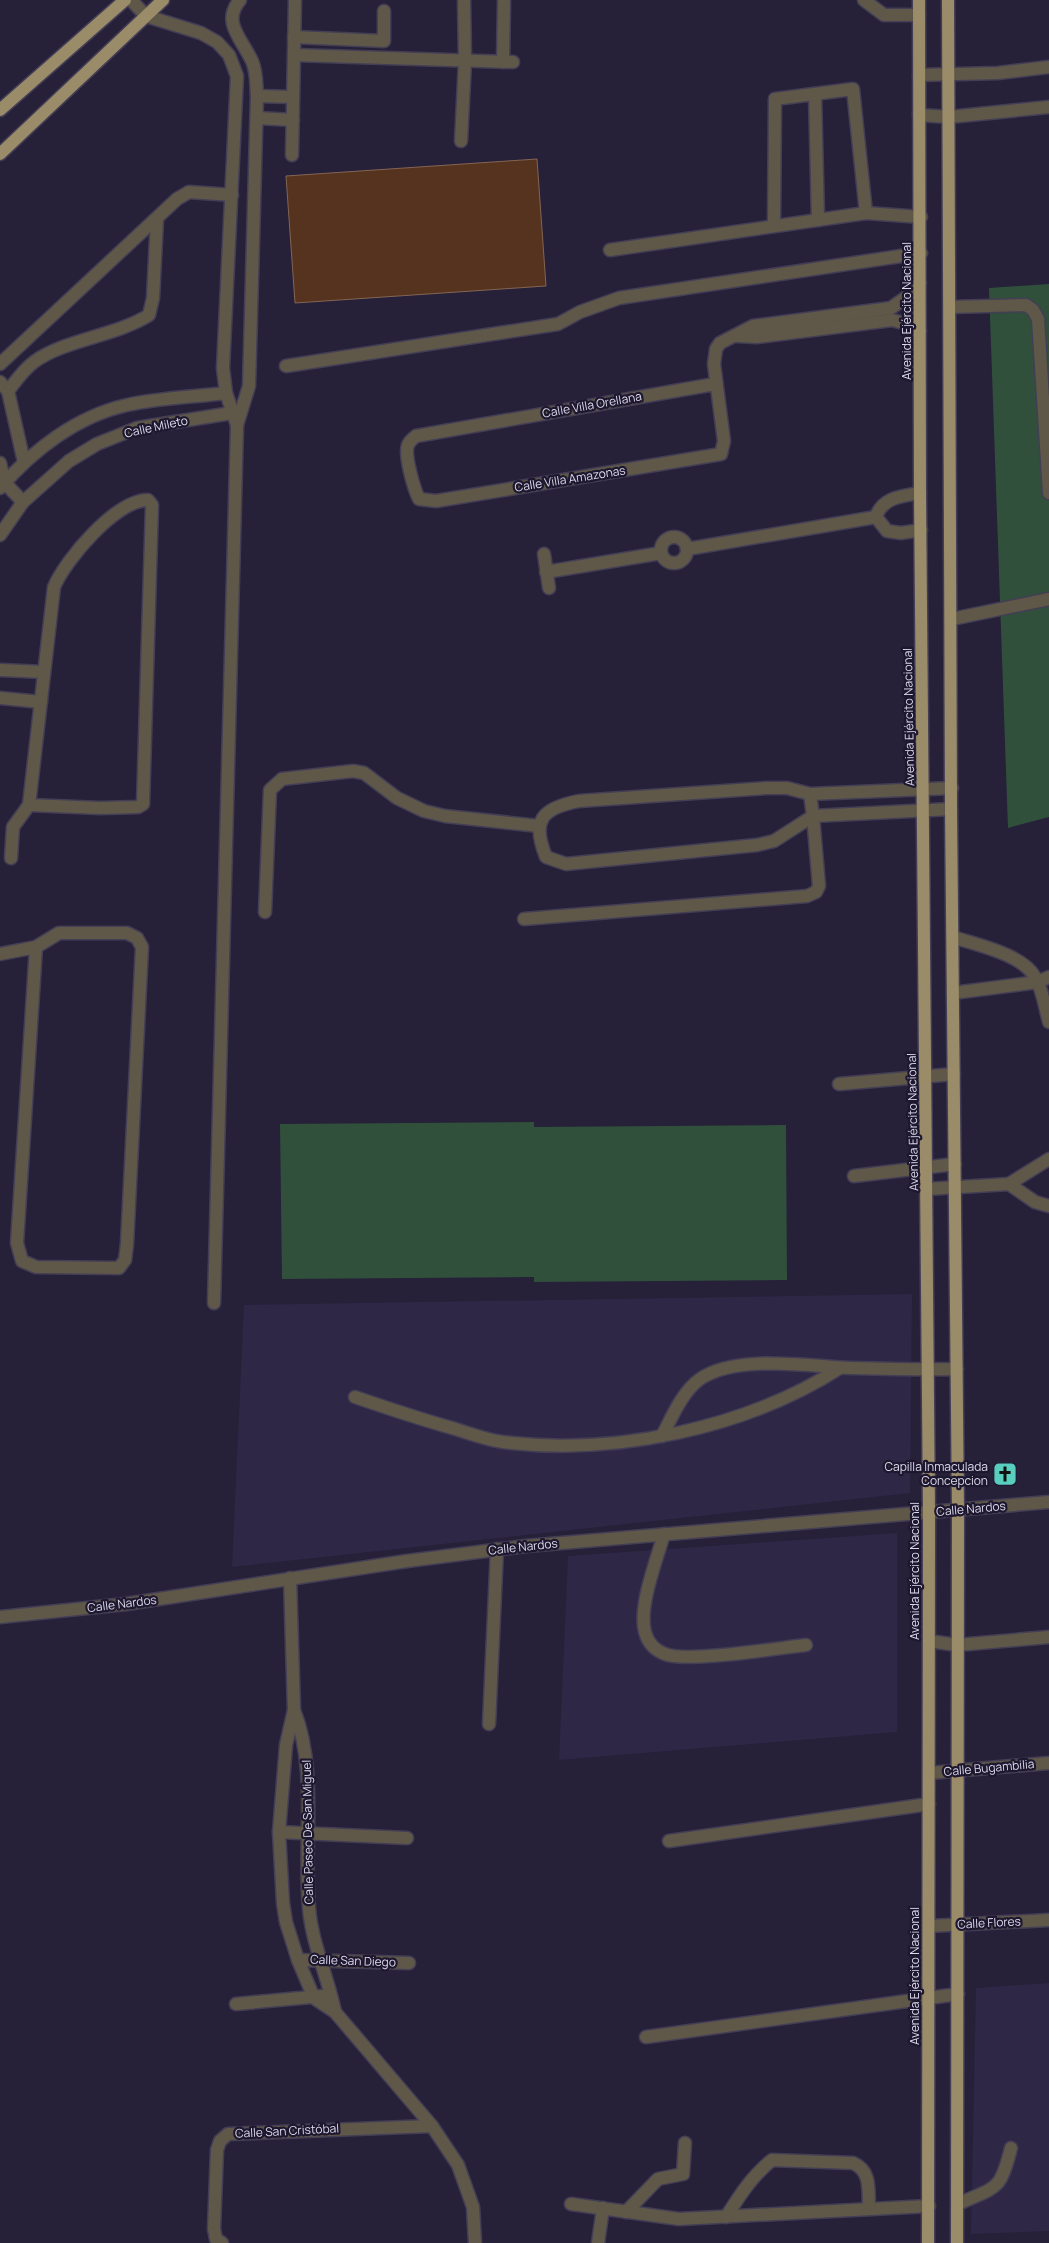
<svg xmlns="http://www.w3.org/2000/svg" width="1049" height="2243" font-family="Manrope,sans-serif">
	<rect width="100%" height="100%" fill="#262039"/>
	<g fill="#2e2746">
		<polygon points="912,1294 910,1493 232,1567 244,1305"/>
		<polygon points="897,1533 897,1732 559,1760 568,1556"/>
		<polygon points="1049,1983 1049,2231 971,2234 976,1988"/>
	</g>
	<g fill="#30503b">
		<polygon points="1049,284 1049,817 1008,828 989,288"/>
		<polygon points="534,1122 534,1127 786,1125 787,1280 534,1282 534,1277 282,1279 280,1124"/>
	</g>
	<polygon fill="#56331e" stroke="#836554" points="537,159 546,286 295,303 286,176"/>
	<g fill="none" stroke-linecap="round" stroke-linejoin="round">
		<g stroke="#433e55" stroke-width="15">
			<g id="minor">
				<polyline points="131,0 146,16 201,33 217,42 229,55 237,76 223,368 226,393 237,425"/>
				<polyline points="864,0 884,15 919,15"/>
				<polyline points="294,37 384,41 384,11"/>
				<polyline points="294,55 513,62"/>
				<polyline points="503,62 504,0"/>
				<polyline points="919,75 998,73 1049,67"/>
				<polyline points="815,94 818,220"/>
				<polyline points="257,96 293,97"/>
				<polyline points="919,115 949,117 1049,107"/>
				<polyline points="257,118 293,120"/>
				<polyline points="461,141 465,61 464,0"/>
				<polyline points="292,155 295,0"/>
				<polyline points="774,226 775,99 853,89 866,213"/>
				<polyline points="610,250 866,213 921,217"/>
				<polyline points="950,307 1026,305 1033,310 1038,319 1049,493"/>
				<polyline points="737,336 757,337 892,320 911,325 920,331"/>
				<polyline points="0,364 177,199 189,192 232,195"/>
				<polyline points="286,366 558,324 580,312 619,298 921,253"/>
				<polyline points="0,382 8,391 24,462"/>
				<path d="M715 384 416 436C413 439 410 440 408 445 404 455 414 489 419 499L436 501 721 454 724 441 714 364 716 349 720 343 753 326 891 308 908 296 920 283"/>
				<path d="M8 391C16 381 23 370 34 362 63 340 116 336 149 315L153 298 157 219"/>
				<polyline points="0,463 5,483 23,502"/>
				<path d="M0 488C33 450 77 416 127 405 159 398 193 397 226 393"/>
				<path d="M920 493C903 496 882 497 876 517L887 531 901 533 921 530"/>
				<polyline points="0,535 23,502 69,461 97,444 137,428 232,413"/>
				<circle cx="674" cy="550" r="13"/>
				<polyline points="687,549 876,517"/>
				<polyline points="544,554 549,588"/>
				<polyline points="546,572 661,553"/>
				<polyline points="952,619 1049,599"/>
				<polyline points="0,670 44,672"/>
				<polyline points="0,698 41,702"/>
				<path d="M810 794 813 816 774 841 757 845 566 864 546 857C531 820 542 808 579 801L767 788H787L810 794 952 788"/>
				<path d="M11 858 13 827 29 805 54 587C66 559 116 500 148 500L152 505 143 804 138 807 100 808 29 805"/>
				<polyline points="265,912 270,790 282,779 353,771 364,773 397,798 424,811 445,816 539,826"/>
				<polyline points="524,919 807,896 816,892 819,886 813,816 951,809"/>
				<path d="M953 937C977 945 1022 954 1035 977 1043 990 1045 1008 1049 1022"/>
				<polyline points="0,954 36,947 59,933 127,933 137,938 142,947 127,1244 125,1260 119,1268 36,1267 22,1261 17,1243 36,947"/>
				<polyline points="953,993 1038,982 1049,977"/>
				<polyline points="839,1084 954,1074"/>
				<polyline points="854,1176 955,1164"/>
				<polyline points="1009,1184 1035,1202 1049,1206"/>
				<polyline points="927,1189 1009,1184 1049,1159"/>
				<path d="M214 1303 237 425 249 386 257 96C256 84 257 72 252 61 242 39 221 22 240 0"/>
				<path d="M355 1397C387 1408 420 1419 452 1428 469 1433 486 1440 503 1442 615 1456 746 1428 840 1368"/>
				<path d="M662 1436C672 1417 682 1392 700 1379 736 1354 809 1366 850 1368 886 1369 921 1370 957 1369"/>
				<path d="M664 1534C657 1559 638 1607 645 1632 648 1643 654 1650 665 1654 686 1663 778 1648 806 1645"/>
				<polyline points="290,1578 294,1710 286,1745 279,1832 283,1903 286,1922 298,1960 314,1998 335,2012 432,2126 458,2165 473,2207 475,2243"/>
				<polyline points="0,1617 126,1604 407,1561 526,1546 1049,1502"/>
				<polyline points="929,1641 957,1645 1049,1637"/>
				<path d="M294 1710C318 1770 303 1844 309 1908 312 1944 328 1977 335 2012"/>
				<polyline points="489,1724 497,1549"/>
				<polyline points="929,1773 1049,1763"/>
				<polyline points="279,1832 407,1838"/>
				<polyline points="669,1841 929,1804"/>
				<polyline points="929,1926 1049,1920"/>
				<polyline points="298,1960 409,1963"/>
				<polyline points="236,2004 322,1996"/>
				<polyline points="646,2037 958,1994"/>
				<polyline points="571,2204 679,2219 929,2206"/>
				<path d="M958 2204C997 2186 1000 2192 1011 2148"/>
				<polyline points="626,2212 658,2179 683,2174 685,2143"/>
				<path d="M726 2217C740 2195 752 2176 772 2160L853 2163C872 2171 868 2191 869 2209"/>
				<polyline points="222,2243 216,2239 214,2229 217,2150 220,2141 228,2134 432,2126"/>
				<polyline points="598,2243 603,2208"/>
			</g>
		</g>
		<g stroke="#433e55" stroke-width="15">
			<g id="major">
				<polyline points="919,0 920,493 929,1513 928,2243"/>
				<polyline points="948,0 951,809 958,1510 957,2243"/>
				<polyline points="0,110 125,0"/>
				<polyline points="0,154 163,0"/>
			</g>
		</g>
		<use href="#minor" stroke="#5f5848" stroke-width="12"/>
		<use href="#major" stroke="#9a8b69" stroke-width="12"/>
	</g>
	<defs>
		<g id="church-square" transform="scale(1.25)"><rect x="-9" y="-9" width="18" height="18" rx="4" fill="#59cebe" stroke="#1d172f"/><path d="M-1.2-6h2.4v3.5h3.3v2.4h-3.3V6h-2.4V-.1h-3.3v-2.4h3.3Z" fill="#111"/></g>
	</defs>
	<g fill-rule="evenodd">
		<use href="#church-square" x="1005" y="1474"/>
	</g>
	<g text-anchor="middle" stroke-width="4.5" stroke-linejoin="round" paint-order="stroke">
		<g font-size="12" fill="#dcd9ea" stroke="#1d172f">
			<text transform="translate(907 311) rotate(-90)" y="4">Avenida Ejército Nacional</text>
			<text transform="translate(592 405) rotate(-10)" y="4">Calle Villa Orellana</text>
			<text transform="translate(156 427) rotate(-12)" y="4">Calle Mileto</text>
			<text transform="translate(570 479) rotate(-9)" y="4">Calle Villa Amazonas</text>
			<text transform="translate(909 717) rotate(-91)" y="4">Avenida Ejército Nacional</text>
			<text transform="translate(913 1122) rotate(-91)" y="4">Avenida Ejército Nacional</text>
			<text transform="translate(971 1509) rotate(-5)" y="4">Calle Nardos</text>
			<text transform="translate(523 1547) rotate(-6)" y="4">Calle Nardos</text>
			<text transform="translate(915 1571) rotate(-90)" y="4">Avenida Ejército Nacional</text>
			<text transform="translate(122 1604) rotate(-7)" y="4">Calle Nardos</text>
			<text transform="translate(989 1768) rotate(-5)" y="4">Calle Bugambilia</text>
			<text transform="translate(308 1832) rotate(-91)" y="4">Calle Paseo De San Miguel</text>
			<text transform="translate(989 1923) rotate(-3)" y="4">Calle Flores</text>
			<text transform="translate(353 1961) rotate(2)" y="4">Calle San Diego</text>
			<text transform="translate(915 1976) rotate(-90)" y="4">Avenida Ejército Nacional</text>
			<text transform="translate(287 2131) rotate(-3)" y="4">Calle San Cristóbal</text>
		</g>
		<g font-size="12" fill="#dcd9ea" stroke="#1d172f" text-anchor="end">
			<text x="988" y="1471">Capilla Inmaculada<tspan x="988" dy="14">Concepcion</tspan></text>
		</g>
	</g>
</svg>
